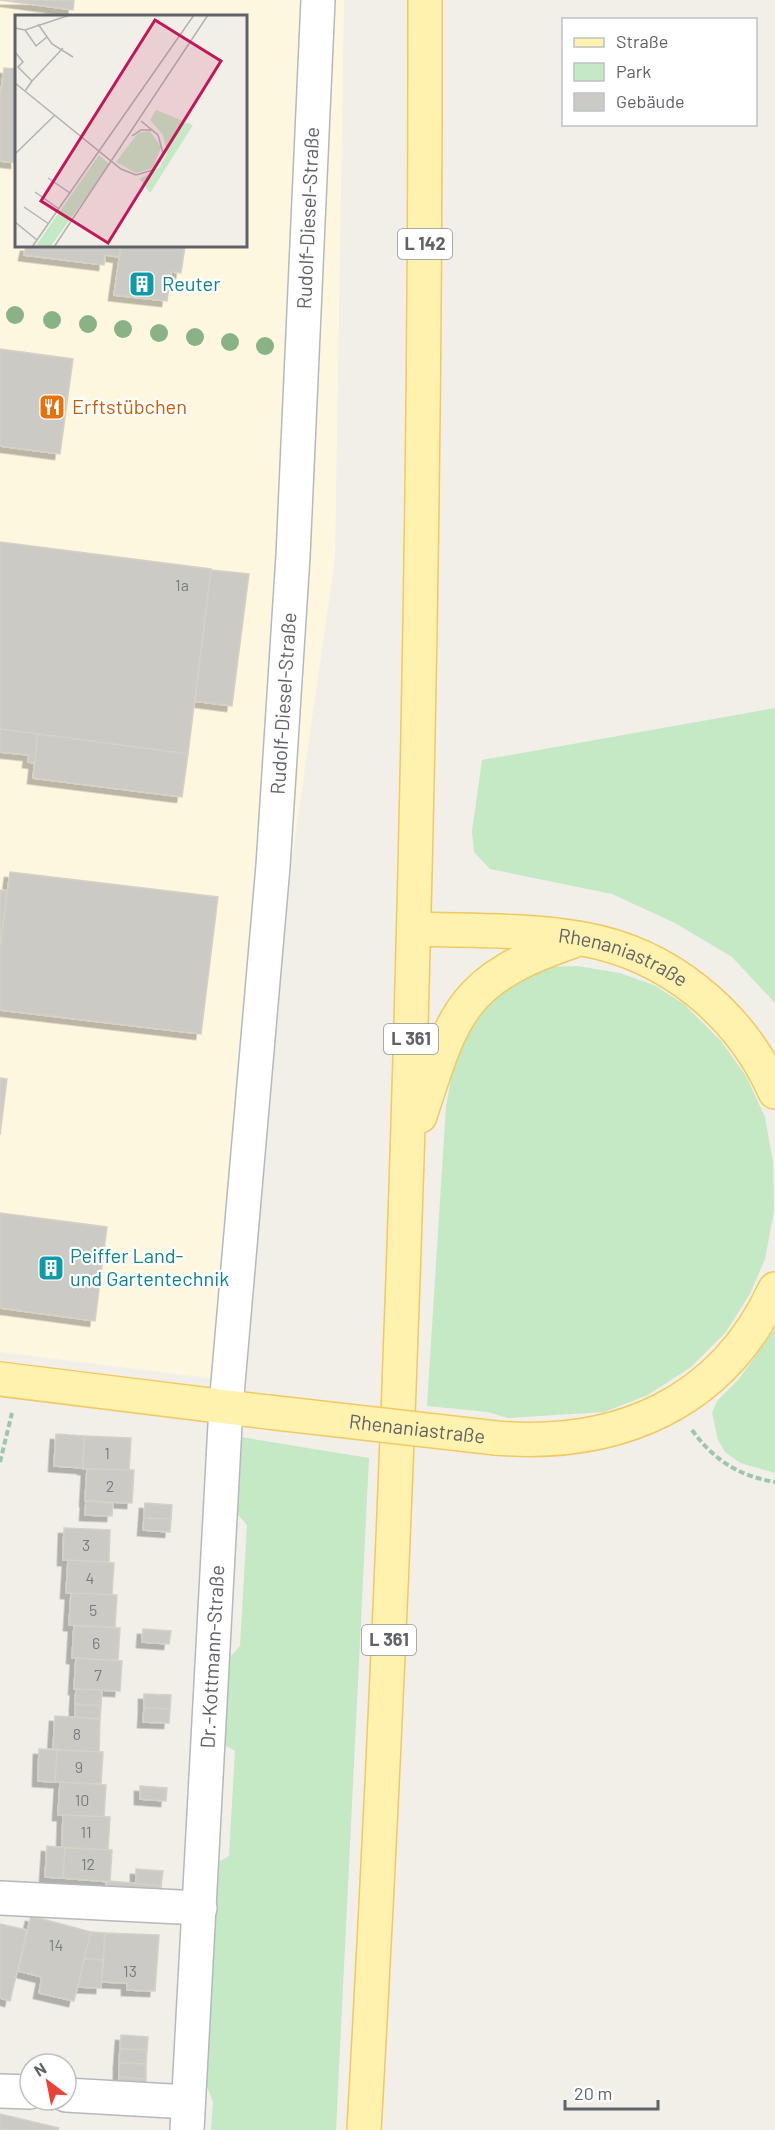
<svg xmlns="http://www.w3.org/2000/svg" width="775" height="2130" font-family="Barlow,sans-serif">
	<defs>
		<filter id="shadow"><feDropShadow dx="-5.5" dy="5.5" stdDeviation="0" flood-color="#0004"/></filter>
	</defs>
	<rect width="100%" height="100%" fill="#f1efe8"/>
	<path fill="#fef7e0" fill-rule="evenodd" d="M0 0H344L335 559 217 1379 0 1352ZM16 16H246V246H16Z"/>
	<g fill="#c5e8c5">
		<polygon points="775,708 775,1003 732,957 675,923 612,894 490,869 474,852 472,831 482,760"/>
		<polygon points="577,966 620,973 656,986 685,1005 721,1041 746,1076 765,1117 773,1162 774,1211 765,1259 750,1294 726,1332 691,1367 648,1395 604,1412 508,1418 488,1412 427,1406 446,1106 457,1046 497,990 543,967"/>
		<polygon points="775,1329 775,1473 740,1463 725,1452 718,1440 712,1413 717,1401 738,1380"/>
		<polygon points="241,1437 369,1458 336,2130 211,2130 213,2102 204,2079 216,1863 229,1856 235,1751 221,1743 227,1660 240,1646 247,1525 233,1509"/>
	</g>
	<g fill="#cccac5" stroke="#d6d1c6" stroke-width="1.5" filter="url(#shadow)">
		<polygon points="0,0 74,0 73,10"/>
		<polygon points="4,68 16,69 16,163 0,161 0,99"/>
		<polygon points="26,246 121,246 119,257 105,255 104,265 24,255"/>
		<polygon points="121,246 185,246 181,273 171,272 167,301 114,295"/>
		<polygon points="0,349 73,359 60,454 0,446"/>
		<polygon points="0,542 211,569 188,754 0,729"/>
		<polygon points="211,570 249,574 232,706 195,701"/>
		<polygon points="0,729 38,734 35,763 28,762 29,755 0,752"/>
		<polygon points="38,734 188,754 182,797 33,778"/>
		<polygon points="10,872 218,897 201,1034 0,1010 0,947"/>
		<polygon points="0,890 7,891 0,947"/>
		<polygon points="0,1078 7,1079 0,1135"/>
		<polygon points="0,1213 107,1227 95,1321 0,1308"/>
		<polygon points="56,1434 84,1436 83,1468 54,1466"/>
		<polygon points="84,1436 131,1438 129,1471 83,1469"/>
		<polygon points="87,1469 134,1470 132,1503 85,1501"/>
		<polygon points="86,1501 113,1503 112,1516 85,1515"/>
		<polygon points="145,1503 172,1505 171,1519 144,1518"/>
		<polygon points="144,1518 171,1519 170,1532 143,1530"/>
		<polygon points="64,1528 110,1530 109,1562 63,1560"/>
		<polygon points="68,1560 114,1563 112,1595 66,1593"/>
		<polygon points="71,1593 117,1595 115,1627 69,1625"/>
		<polygon points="74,1626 120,1628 118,1660 72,1658"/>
		<polygon points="143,1629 171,1631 169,1644 142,1642"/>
		<polygon points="76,1658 122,1661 120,1691 74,1689"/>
		<polygon points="76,1689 102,1690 101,1706 75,1704"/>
		<polygon points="144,1694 171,1695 170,1709 144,1708"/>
		<polygon points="75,1704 101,1706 100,1719 75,1717"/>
		<polygon points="144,1708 170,1709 169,1723 143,1722"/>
		<polygon points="55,1716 100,1719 99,1752 53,1749"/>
		<polygon points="39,1749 57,1750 55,1782 38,1781"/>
		<polygon points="57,1750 103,1752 101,1784 55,1782"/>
		<polygon points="60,1782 106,1785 104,1817 58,1815"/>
		<polygon points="140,1786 167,1788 166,1801 140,1799"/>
		<polygon points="63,1815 110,1817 108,1850 62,1847"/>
		<polygon points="47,1846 65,1848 63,1878 45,1877"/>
		<polygon points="65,1848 112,1850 110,1882 63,1878"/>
		<polygon points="136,1869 163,1871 161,1886 136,1885"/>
		<polygon points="110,1881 161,1886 161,1899 106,1896 107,1882"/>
		<polygon points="31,1916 91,1932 74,2001 39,1993 42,1977 18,1971"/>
		<polygon points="0,1924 27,1930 10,2001 0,1998"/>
		<polygon points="91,1932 105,1933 103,1960 84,1959"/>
		<polygon points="105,1933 159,1935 155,1991 127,1990 127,1983 102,1982"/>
		<polygon points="84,1959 103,1960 101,1988 78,1987"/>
		<polygon points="121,2035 148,2037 147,2050 120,2049"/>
		<polygon points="120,2049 147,2050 146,2064 119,2063"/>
		<polygon points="119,2063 146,2064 146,2079 119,2077"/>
		<polygon points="119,2077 146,2079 145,2092 118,2091"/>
		<polygon points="0,2114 59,2128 58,2130 0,2130"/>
	</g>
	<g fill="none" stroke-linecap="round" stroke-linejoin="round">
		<g stroke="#b5b8bc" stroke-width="36">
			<g id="minor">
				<polyline points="0,1898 200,1908"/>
				<polyline points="0,2091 30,2092"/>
				<polyline points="66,2095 188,2102"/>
				<path id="s1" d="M187 2130 226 1406 273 866 293 556 318 0"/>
			</g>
		</g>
		<g stroke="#f2c960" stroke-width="36">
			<g id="major">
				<path id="s2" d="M414 929C469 931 528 929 583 939 668 954 740 1013 775 1092"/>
				<path d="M420 1116C453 1013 462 979 571 942"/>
				<polyline points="0,1379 268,1412"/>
				<path d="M496 1438C618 1448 722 1404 775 1289"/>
				<path d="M364 2130C404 1420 426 711 425 0"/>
			</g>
		</g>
		<g stroke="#9cc7a9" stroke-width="4" stroke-dasharray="6 3" stroke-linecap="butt">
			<path d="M692 1430C713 1459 738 1476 775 1482"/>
			<polyline points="0,1462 12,1413"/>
		</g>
		<use href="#minor" stroke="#fff" stroke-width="33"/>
		<use href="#major" stroke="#fff2af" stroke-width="33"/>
		<g stroke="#f2c960" stroke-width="36" stroke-linecap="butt">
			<g id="major-bridge">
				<path id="s3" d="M268 1412 496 1438"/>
			</g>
		</g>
		<use href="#major-bridge" stroke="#fff2af" stroke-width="33"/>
	</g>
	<g fill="#89b387">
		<circle cx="15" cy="315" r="9"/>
		<circle cx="52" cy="320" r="9"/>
		<circle cx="88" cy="324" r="9"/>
		<circle cx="123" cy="329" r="9"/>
		<circle cx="159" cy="333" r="9"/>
		<circle cx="195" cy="337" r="9"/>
		<circle cx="230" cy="342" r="9"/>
		<circle cx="265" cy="346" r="9"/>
	</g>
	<defs>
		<g id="building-square" transform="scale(1.35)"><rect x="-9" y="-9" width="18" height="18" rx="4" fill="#0f9aa8" stroke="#fff"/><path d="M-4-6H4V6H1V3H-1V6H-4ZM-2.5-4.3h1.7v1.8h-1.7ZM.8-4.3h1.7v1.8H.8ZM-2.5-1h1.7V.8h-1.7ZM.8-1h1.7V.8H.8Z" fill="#fff"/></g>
		<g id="restaurant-square" transform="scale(1.35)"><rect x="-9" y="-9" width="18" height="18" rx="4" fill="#e8710a" stroke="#fff"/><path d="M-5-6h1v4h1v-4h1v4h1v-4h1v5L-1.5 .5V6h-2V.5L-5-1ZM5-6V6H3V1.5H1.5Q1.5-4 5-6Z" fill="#fff"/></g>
	</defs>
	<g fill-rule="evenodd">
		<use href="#building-square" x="142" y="284"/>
		<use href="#restaurant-square" x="52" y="407"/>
		<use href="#building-square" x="51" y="1268"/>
	</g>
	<g text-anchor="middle" stroke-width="4.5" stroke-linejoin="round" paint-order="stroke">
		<g font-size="16" fill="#7a7d7f">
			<text x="182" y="591">1a</text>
			<text x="107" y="1459">1</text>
			<text x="110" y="1492">2</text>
			<text x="86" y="1551">3</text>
			<text x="90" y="1584">4</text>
			<text x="93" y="1616">5</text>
			<text x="96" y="1649">6</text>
			<text x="98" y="1681">7</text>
			<text x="77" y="1740">8</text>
			<text x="79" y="1773">9</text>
			<text x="82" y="1806">10</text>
			<text x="86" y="1838">11</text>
			<text x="88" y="1870">12</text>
			<text x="56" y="1951">14</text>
			<text x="130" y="1977">13</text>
		</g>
		<g fill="#fff" stroke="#8f9295" stroke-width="1.5">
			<rect x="398" y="229" width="54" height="30" rx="4.5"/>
			<rect x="384" y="1024" width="54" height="30" rx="4.5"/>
			<rect x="362" y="1625" width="54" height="30" rx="4.5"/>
		</g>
		<g font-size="18" font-weight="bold" fill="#5f6368">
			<text x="425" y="250">L 142</text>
			<text x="411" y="1045">L 361</text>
			<text x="389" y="1646">L 361</text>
		</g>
		<g font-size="20" fill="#5f6368" stroke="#fff">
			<text dy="7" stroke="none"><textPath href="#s1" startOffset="1916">Rudolf-Diesel-Straße</textPath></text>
			<text dy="7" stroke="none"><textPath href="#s1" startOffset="1430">Rudolf-Diesel-Straße</textPath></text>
			<text dy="7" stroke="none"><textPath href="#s2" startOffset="213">Rhenaniastraße</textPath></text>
			<text dy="7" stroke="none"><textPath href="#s3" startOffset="150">Rhenaniastraße</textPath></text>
			<text dy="7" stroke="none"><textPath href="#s1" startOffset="474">Dr.-Kottmann-Straße</textPath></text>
		</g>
		<g font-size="20" fill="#0d838f" stroke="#fff" text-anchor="start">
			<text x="162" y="291">Reuter</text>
			<text x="70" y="1263">Peiffer Land-<tspan x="70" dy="23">und Gartentechnik</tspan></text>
		</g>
		<g font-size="20" fill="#c56008" stroke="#fff" text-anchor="start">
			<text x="72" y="414">Erftstübchen</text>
		</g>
	</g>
	<g transform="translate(15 15)">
		<rect width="232" height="232" fill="#f1efe8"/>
		<path d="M141 95 178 110 135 178 125 164 145 152 152 138 148 120 135 105ZM135 116 146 132 138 153 121 158 101 147 123 118ZM84 140 94 149 71 182 35 232H20Z" fill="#c5e8c5"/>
		<path fill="none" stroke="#b3b3b1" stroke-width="1.5" d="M23 9 37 29 58 42M0 13 10 15 55 0M10 15 21 31 32 22M0 37 8 47 3 52 17 66 10 76M17 66 48 33M0 68 106 154 121 160 138 155 148 138 143 120 126 106M117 121 126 115H137M0 139 40 100M33 163 55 178M20 177 44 194M9 192 34 209M0 207 22 225M17 232 179 0M39 232 193 0"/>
		<path fill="#c2185b" fill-opacity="0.15" stroke="#c2185b" stroke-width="3" d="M140 5 206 46 93 228 26 186Z"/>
		<rect width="232" height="232" fill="none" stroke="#5f6368" stroke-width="3"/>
	</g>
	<rect x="562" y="18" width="195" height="108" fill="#ffffff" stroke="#bfc1c3" stroke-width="1.5"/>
	<rect x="574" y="38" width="30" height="9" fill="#fff2af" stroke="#bfc1c3" stroke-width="1.5"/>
	<text x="616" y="48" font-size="18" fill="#5f6368">Straße</text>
	<rect x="574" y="63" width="30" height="18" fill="#c5e8c5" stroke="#bfc1c3" stroke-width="1.5"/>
	<text x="616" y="78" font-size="18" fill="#5f6368">Park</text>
	<rect x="574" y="93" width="30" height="18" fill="#cccac5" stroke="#bfc1c3" stroke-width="1.5"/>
	<text x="616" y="108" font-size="18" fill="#5f6368">Gebäude</text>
	<g transform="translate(48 2082) rotate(328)"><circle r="28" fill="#ffffff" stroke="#bfc1c3" stroke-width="1.5"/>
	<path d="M0-4.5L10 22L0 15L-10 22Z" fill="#ea4335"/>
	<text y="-9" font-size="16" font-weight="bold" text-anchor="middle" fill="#5f6368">N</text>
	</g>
	<path d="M565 2100v9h93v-9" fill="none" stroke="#5f6368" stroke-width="3"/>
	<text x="574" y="2100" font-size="18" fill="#5f6368" stroke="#ffffff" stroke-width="4.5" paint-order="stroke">20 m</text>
</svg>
